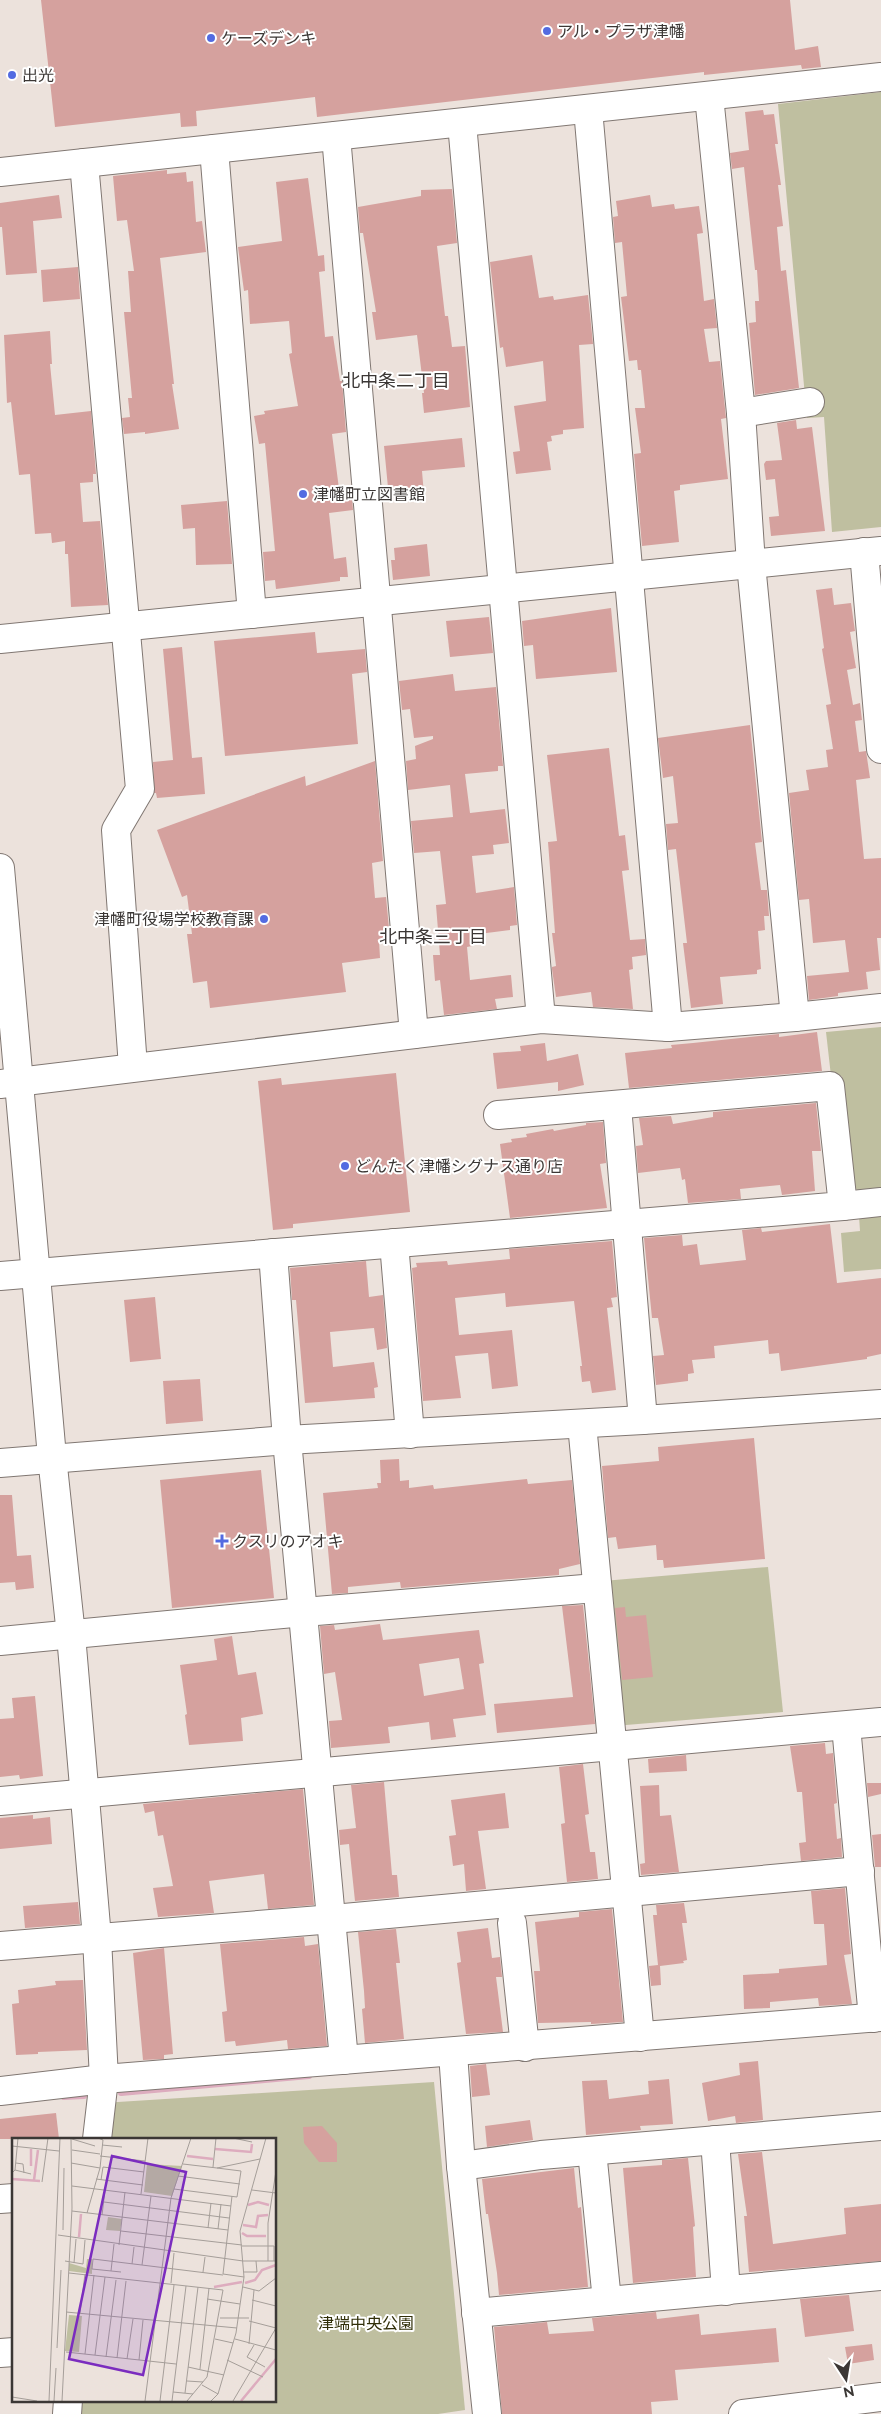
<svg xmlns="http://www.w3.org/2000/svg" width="881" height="2414" font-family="Raleway,'Noto Sans JP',sans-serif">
	<rect width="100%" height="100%" fill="#ece2dc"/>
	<g fill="#bfbfa0">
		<polygon points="881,92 881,527 832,532 824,417 807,418 778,104"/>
		<polygon points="881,1027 881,1194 863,1195 853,1186 842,1076 831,1076 826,1032"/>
		<polygon points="881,1214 881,1269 844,1272 841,1233 860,1231 859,1216"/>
		<polygon points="768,1567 783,1712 614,1726 603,1581"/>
		<polygon points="434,2082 465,2410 438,2414 66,2414 68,2400 275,2400 275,2139 97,2139 102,2103"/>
	</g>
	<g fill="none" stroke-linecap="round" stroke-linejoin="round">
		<g stroke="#ddacbe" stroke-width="6">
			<polyline points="121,2093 309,2076"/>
			<polyline points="64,2097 84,2096"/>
		</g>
	</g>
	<g fill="#d5a19e" fill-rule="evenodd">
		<polygon points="41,0 790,0 795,50 818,46 821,67 802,69 801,65 704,75 704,72 317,117 315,97 196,111 197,126 181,127 180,113 55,127"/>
		<polygon points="763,110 764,115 774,114 778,144 775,144 781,185 778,185 783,226 777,227 781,271 786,270 799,388 755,395 749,323 756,322 755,301 759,301 757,270 755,270 744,167 732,169 730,153 749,150 745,112"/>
		<polygon points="167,170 167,174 186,172 187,182 193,181 196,222 202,221 206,252 160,258 174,384 172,384 179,429 145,434 145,432 124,434 122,418 130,417 128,398 132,398 124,312 131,312 128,271 134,271 127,220 117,221 113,176"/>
		<polygon points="308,178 318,256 324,255 325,271 319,272 325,337 333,336 340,381 342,381 346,432 332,434 339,489 351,487 353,510 329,513 334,559 346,557 348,577 340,577 340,581 276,589 275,580 265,581 263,552 275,551 265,443 259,444 254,416 265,414 264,411 298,406 289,354 292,353 289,321 250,324 248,290 244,291 238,247 282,241 276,182"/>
		<polygon points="452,189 457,243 437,246 445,316 448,316 452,347 465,346 470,407 424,413 422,393 424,393 417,335 376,340 372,312 376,312 363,233 360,233 358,207 421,196 421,190"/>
		<polygon points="59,195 62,218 33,221 37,273 6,275 2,227 0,227 0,203"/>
		<polygon points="650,195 652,207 674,204 675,209 699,206 703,233 697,234 704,301 714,299 717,328 704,329 709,362 720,361 726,418 721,419 728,479 680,485 680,490 674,491 679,542 642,546 634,454 641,453 635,408 645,408 641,370 638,370 637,360 629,361 621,297 627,296 622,242 615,243 613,217 618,216 616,201"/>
		<polygon points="532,255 539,298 553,296 554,300 588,295 593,344 579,345 584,428 563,430 563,434 551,436 552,441 547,442 551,470 516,474 513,452 520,451 514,406 546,401 543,361 506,367 503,347 500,348 490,262"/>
		<polygon points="78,267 80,299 43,302 41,270"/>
		<polygon points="50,331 52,364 50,364 55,415 91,411 96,474 93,474 93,482 80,483 83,522 100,521 108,605 71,607 68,554 65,554 65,541 52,543 51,533 35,534 30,474 19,475 11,402 7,403 4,335"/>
		<polygon points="796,420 797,429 812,427 825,531 771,536 769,517 779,516 775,479 766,480 764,464 766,461 782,460 777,423"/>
		<polygon points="462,438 465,467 422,471 424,495 389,498 384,446"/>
		<polygon points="227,501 232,564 196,565 195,528 183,529 181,505"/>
		<polygon points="427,544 430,576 393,580 391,560 395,560 394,548"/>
		<polygon points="832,588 834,605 851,603 855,631 850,632 856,668 847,670 853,705 860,703 862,720 855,721 859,752 866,751 870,778 856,780 864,859 881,858 881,938 877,938 880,970 866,972 868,989 838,993 838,996 809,1000 807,976 849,972 845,940 813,943 809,899 799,900 789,793 809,790 806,770 828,767 826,750 833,749 826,705 831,704 822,649 824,648 816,590"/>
		<polygon points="611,608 617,672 536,679 533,645 524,646 522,621"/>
		<polygon points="489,617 493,653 450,657 446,621"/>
		<polygon points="315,632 317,653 365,649 367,672 352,674 358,744 225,756 214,641"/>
		<polygon points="182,647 192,758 202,757 205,794 157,798 156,793 154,793 153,762 173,760 163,649"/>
		<polygon points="453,674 455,691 496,687 503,766 498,766 498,771 465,774 470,813 505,809 509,843 493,845 494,854 472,856 476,893 514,887 517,925 510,926 510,930 471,935 472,946 467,947 470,980 511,975 513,997 495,999 497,1009 444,1015 440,980 435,981 433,955 440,955 436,905 446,904 440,851 414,853 411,821 453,817 450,785 408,790 406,761 416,759 415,746 433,739 433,736 414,738 410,709 402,710 399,681"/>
		<polygon points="750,725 762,842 755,843 761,890 767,890 769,916 764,916 765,930 758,931 761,969 757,970 757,974 720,977 723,1004 691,1008 683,943 687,943 676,849 668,850 666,824 678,823 673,776 663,778 658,738"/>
		<polygon points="609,748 619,836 625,835 629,870 622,871 630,940 645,939 646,955 632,957 633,969 629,970 633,1009 593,1007 591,992 556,997 552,969 552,967 556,966 552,933 555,933 548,842 557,841 547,755"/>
		<polygon points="375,761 383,861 372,863 375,898 386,897 390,939 379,940 380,958 342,963 346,992 210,1008 207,981 193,983 187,934 192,934 187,895 182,897 157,830 305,776 306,786"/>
		<polygon points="817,1032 822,1071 629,1088 625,1053 672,1048 671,1045 693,1043 779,1034 779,1037"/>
		<polygon points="545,1043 547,1061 578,1054 584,1085 558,1091 558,1082 497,1089 493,1053 521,1051 520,1046"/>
		<polygon points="396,1073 410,1212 293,1224 293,1228 273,1230 258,1081 281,1078 282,1085"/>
		<polygon points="816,1103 821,1151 812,1151 815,1191 782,1195 780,1185 740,1189 741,1199 688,1203 685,1179 682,1180 680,1168 638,1173 636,1146 643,1145 639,1118 671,1116 673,1124 713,1117 713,1112"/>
		<polygon points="603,1122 606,1163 600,1164 607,1208 510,1218 500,1144 512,1142 511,1139 527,1137 526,1134 553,1129 554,1131 586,1125 586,1123"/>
		<polygon points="830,1224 837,1283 881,1278 881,1354 867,1357 867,1359 781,1371 779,1353 769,1354 768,1340 714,1346 715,1358 692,1360 694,1373 688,1374 688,1381 656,1385 653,1356 664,1355 658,1318 652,1318 644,1238 682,1235 683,1246 697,1244 700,1265 746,1260 742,1230 761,1228 762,1232"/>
		<polygon points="612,1241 617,1297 611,1298 613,1307 607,1308 616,1390 592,1393 590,1381 582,1382 580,1366 582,1366 574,1301 506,1307 505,1293 455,1298 459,1335 512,1330 518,1386 492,1389 488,1353 455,1356 461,1398 423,1401 412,1268 417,1267 416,1263 447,1261 448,1265 510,1259 509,1249"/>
		<polygon points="366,1261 369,1297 383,1295 387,1348 377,1350 374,1328 330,1332 333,1367 374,1362 378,1387 374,1388 375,1398 305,1403 296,1300 292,1300 290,1268"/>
		<polygon points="155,1297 161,1359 130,1362 124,1300"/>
		<polygon points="200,1379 203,1421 166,1424 163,1381"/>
		<polygon points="754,1438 765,1559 664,1568 663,1560 657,1560 656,1545 618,1549 616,1537 608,1538 602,1466 659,1461 658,1447"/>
		<polygon points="399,1459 400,1481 409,1480 409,1488 433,1485 434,1489 527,1479 528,1484 572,1480 580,1564 559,1569 559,1575 401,1588 400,1582 348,1587 348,1593 332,1594 323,1493 378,1488 377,1483 381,1483 380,1460"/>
		<polygon points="261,1470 274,1598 172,1608 160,1480"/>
		<polygon points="0,1495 12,1495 17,1556 31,1555 34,1588 16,1590 15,1582 0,1583"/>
		<polygon points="583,1605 595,1724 497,1733 494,1704 573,1697 562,1606"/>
		<polygon points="625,1607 626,1617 646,1615 653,1677 622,1680 615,1608"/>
		<path d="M380 1624 383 1640 479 1630 484 1663 479 1664 486 1715 453 1719 456 1737 431 1740 429 1722 388 1727 390 1743 331 1748 329 1721 342 1720 335 1672 324 1674 320 1626 334 1625 335 1630ZM459 1658 464 1689 424 1696 419 1664Z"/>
		<polygon points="232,1636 238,1675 256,1672 263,1714 241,1718 243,1741 189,1745 185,1715 187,1714 180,1665 217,1660 214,1639"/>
		<polygon points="35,1696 43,1776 20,1779 19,1775 0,1777 0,1719 14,1718 12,1698"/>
		<polygon points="825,1743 826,1754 833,1753 837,1803 834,1804 837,1839 841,1838 842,1857 801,1861 799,1843 806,1842 802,1792 797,1792 790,1746"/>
		<polygon points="686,1755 687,1771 649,1773 648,1759"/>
		<polygon points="583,1764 589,1814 585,1815 590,1852 595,1852 598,1879 567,1882 561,1824 565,1823 559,1767"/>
		<polygon points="384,1782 392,1875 397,1875 399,1897 355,1901 349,1844 340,1845 339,1830 356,1828 351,1785"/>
		<polygon points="867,1783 881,1783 881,1794 868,1797"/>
		<polygon points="659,1785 660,1816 671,1815 679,1872 641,1875 640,1864 645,1863 640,1786"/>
		<polygon points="303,1789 314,1905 268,1909 264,1874 209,1881 214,1913 158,1917 153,1888 173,1886 163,1835 158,1836 154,1811 145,1813 143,1804"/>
		<polygon points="505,1793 509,1828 478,1831 486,1889 466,1891 464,1864 453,1866 449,1836 456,1835 451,1800"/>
		<polygon points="33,1815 33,1819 50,1817 52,1844 0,1849 0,1818"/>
		<polygon points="881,1834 881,1867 875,1867 872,1835"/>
		<polygon points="845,1888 851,1954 844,1955 852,2004 819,2006 818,1998 770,2002 770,2008 744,2009 743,1975 779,1973 779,1969 827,1965 824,1924 814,1924 811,1891"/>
		<polygon points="78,1902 80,1924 25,1928 23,1906"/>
		<polygon points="684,1903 687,1923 682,1923 687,1960 683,1961 684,1963 660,1966 661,1985 651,1986 649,1966 658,1965 653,1915 657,1915 656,1905"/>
		<polygon points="612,1909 623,2022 591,2024 591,2022 538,2023 534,1971 540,1971 535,1922 579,1917 579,1912"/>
		<polygon points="488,1928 492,1958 500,1957 502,1977 496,1977 503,2032 466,2034 457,1963 461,1962 457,1932"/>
		<polygon points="396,1929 400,1963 396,1963 404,2039 365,2043 362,2009 365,2008 364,1991 358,1932"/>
		<polygon points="304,1937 305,1946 318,1944 327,2046 288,2049 287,2040 236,2046 235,2041 225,2042 222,2012 227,2011 220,1944"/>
		<polygon points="164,1948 173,2054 164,2055 164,2059 143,2060 133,1953"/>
		<polygon points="83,1980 87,2050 38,2052 38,2054 16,2055 12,2004 19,2003 18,1990 56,1985 55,1981"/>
		<polygon points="758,2061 763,2120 736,2123 735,2116 708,2121 702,2083 740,2075 739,2063"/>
		<polygon points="486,2064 490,2095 472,2097 470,2066"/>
		<polygon points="669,2079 673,2124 640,2126 641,2130 586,2135 582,2081 607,2080 609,2099 649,2094 648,2081"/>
		<polygon points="56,2113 59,2139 0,2139 0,2119"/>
		<polygon points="530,2120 533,2140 487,2147 485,2126"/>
		<polygon points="322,2126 337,2143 337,2162 319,2162 304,2143 303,2127"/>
		<polygon points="762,2152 773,2244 846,2234 844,2208 881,2204 881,2261 749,2272 744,2216 747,2216 738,2154"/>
		<polygon points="688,2158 695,2226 693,2227 696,2277 633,2283 623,2168 662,2165 662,2160"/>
		<polygon points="574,2168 578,2208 581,2207 588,2287 499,2295 497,2273 488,2214 486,2214 482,2179"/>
		<polygon points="849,2295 854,2331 805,2337 800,2299"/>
		<polygon points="656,2312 657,2319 699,2314 701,2335 776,2328 779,2362 675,2370 678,2400 651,2402 652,2414 502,2414 494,2327 547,2322 549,2334 594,2331 592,2318"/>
		<polygon points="872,2344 874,2360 848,2364 845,2347"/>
	</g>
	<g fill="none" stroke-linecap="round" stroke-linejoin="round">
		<g stroke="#807772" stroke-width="30">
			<g id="minor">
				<polyline points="709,96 741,413 751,564 795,1017"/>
				<polyline points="588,109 668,1027"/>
				<polyline points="462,123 541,1019"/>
				<polyline points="336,136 414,1034"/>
				<polyline points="214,149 252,614"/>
				<polyline points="84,163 140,789 116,830 133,1067"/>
				<polyline points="0,172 881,77"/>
				<polyline points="741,413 810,402"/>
				<polyline points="864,552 881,749"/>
				<polyline points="0,639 881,551"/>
				<polyline points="0,868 52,1457 71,1635 97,1938 104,2079 97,2139"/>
				<polyline points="0,1084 541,1019 668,1027 795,1017 881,1008"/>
				<polyline points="617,1106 643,1420"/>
				<polyline points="843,1206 881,1202"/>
				<polyline points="394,1243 410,1434"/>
				<polyline points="273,1253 287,1440 344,2060"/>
				<polyline points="0,1276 843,1206 830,1086 498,1115"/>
				<polyline points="582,1424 640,2037"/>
				<polyline points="0,1463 287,1440 643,1420 881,1404"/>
				<polyline points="0,1641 304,1612 596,1588"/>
				<polyline points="846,1726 873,2018"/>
				<polyline points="0,1801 881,1722"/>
				<polyline points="512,1923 525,2047"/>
				<polyline points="0,1946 333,1919 860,1871"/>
				<polyline points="453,2053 461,2166 487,2414"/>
				<polyline points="0,2091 104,2079 881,2017"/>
				<polyline points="715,2140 726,2291"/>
				<polyline points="592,2151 607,2301"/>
				<polyline points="461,2166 541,2155 881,2126"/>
				<polyline points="0,2199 14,2198"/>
				<polyline points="476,2313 881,2276"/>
				<polyline points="0,2353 14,2352"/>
				<polyline points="67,2414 68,2400"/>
				<polyline points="743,2414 881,2397"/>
			</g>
		</g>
		<use href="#minor" stroke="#fff" stroke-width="28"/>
	</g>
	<g fill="#536be1" stroke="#fff" stroke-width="2">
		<circle cx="547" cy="31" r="5"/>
		<circle cx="211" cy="38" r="5"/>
		<circle cx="12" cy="75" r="5"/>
		<circle cx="303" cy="494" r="5"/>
		<circle cx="264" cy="919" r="5"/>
		<circle cx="345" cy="1166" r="5"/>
		<path d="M219.5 1533.5h5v5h5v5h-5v5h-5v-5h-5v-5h5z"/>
	</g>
	<g text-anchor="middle" stroke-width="4" stroke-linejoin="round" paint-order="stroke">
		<g font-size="16" fill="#3b3735" stroke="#fff" text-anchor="start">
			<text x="557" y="37">アル・プラザ津幡</text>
			<text x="221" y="44">ケーズデンキ</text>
			<text x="22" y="81">出光</text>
			<text x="313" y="500">津幡町立図書館</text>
			<text x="254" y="925" text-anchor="end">津幡町役場学校教育課</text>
			<text x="355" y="1172">どんたく津幡シグナス通り店</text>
			<text x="232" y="1547">クスリのアオキ</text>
		</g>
		<g font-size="16" fill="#312f09" stroke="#fff">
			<text x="366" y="2329">津端中央公園</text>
		</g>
		<g font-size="18" fill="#3b3735" stroke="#fff">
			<text x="396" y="387">北中条二丁目</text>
			<text x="433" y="943">北中条三丁目</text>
		</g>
	</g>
	<g transform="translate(12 2138)">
		<rect width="264" height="264" fill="#ece2dc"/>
		<path d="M135 26 170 28 160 58 132 54ZM96 79 110 81 108 93 94 92ZM75 121H80V136L57 133V125L74 130ZM57 177 70 178 67 214 53 213Z" fill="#bfbfa0"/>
		<path fill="none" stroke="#ddacbe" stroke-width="2.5" d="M203 11 239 14 240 6M175 18 201 21M19 28V11M0 41 28 43M22 42 26 12M236 67 246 64 257 67M231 87 244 89 246 78 256 77M230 95 235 98H254M67 99 69 76M233 145 243 142 250 132 264 127M202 149 230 144M229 263 264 221"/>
		<path fill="none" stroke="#a59e99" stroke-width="1" d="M221 0 240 4M60 1 83 8M90 7 110 9M0 8 47 13M60 12 88 16M88 18 133 23M4 25 11 26 12 35M59 25 88 30M171 26 205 30 248 21M201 29 204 0M3 32 19 36M0 35 3 32 6 0M166 38 228 46M84 41 131 47M89 42 91 29 132 34M30 44 36 0M60 48 219 68M162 51 225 59 229 33 205 30M240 52 264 55M129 56 136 0M220 58 211 136 232 139M92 64 217 80M60 73 216 92M75 75 88 30 91 2 86 0M90 77 93 52M196 90 199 65M206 91 209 66M51 92 52 30M109 93 230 107M46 97 231 123H264M107 107 113 54M230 108H262V123M53 123 71 126 73 102M256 123V85L264 33M62 125 64 101M120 126 122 109M130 127 139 58M99 133 102 106M109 134 80 131 81 121 211 137M191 134 193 119M232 134H245L244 123M57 135 211 152 195 239 175 263M159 145 162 115M231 149 247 153 264 140M195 161 228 166M240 162 264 168M54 174 225 190M68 175 73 136M208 180H237M237 183 264 190M203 201 221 205M223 201 264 212M237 206 242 152M242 207 235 219 253 229M45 210 49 132M54 214 164 226M73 216 82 137M83 217 93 139M94 219 104 142M105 220 114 143M115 221 121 181M127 222 131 182M215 222 251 239M176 229 212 237M188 231 197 150M175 243 191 244M190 247 206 256M161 254 181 256M173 255 186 149M0 259 25 263M37 263 48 0M42 263 44 230M50 263 60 70 59 0M133 263 159 60 179 0M148 263 162 147M160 263 174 148M199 263 206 256 224 195 232 139 228 93 254 0M221 263 264 190"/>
		<path fill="#7b2cbf" fill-opacity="0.15" stroke="#7b2cbf" stroke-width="2.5" d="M100 18 174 34 131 237 57 221Z"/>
		<rect width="264" height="264" fill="none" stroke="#3b3735" stroke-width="2.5"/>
	</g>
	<g transform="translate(846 2379) rotate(168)" stroke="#ffffff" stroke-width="4" paint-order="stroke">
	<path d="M0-4L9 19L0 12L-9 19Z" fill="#3b3735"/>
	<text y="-8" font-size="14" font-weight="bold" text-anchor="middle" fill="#3b3735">N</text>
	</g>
</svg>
